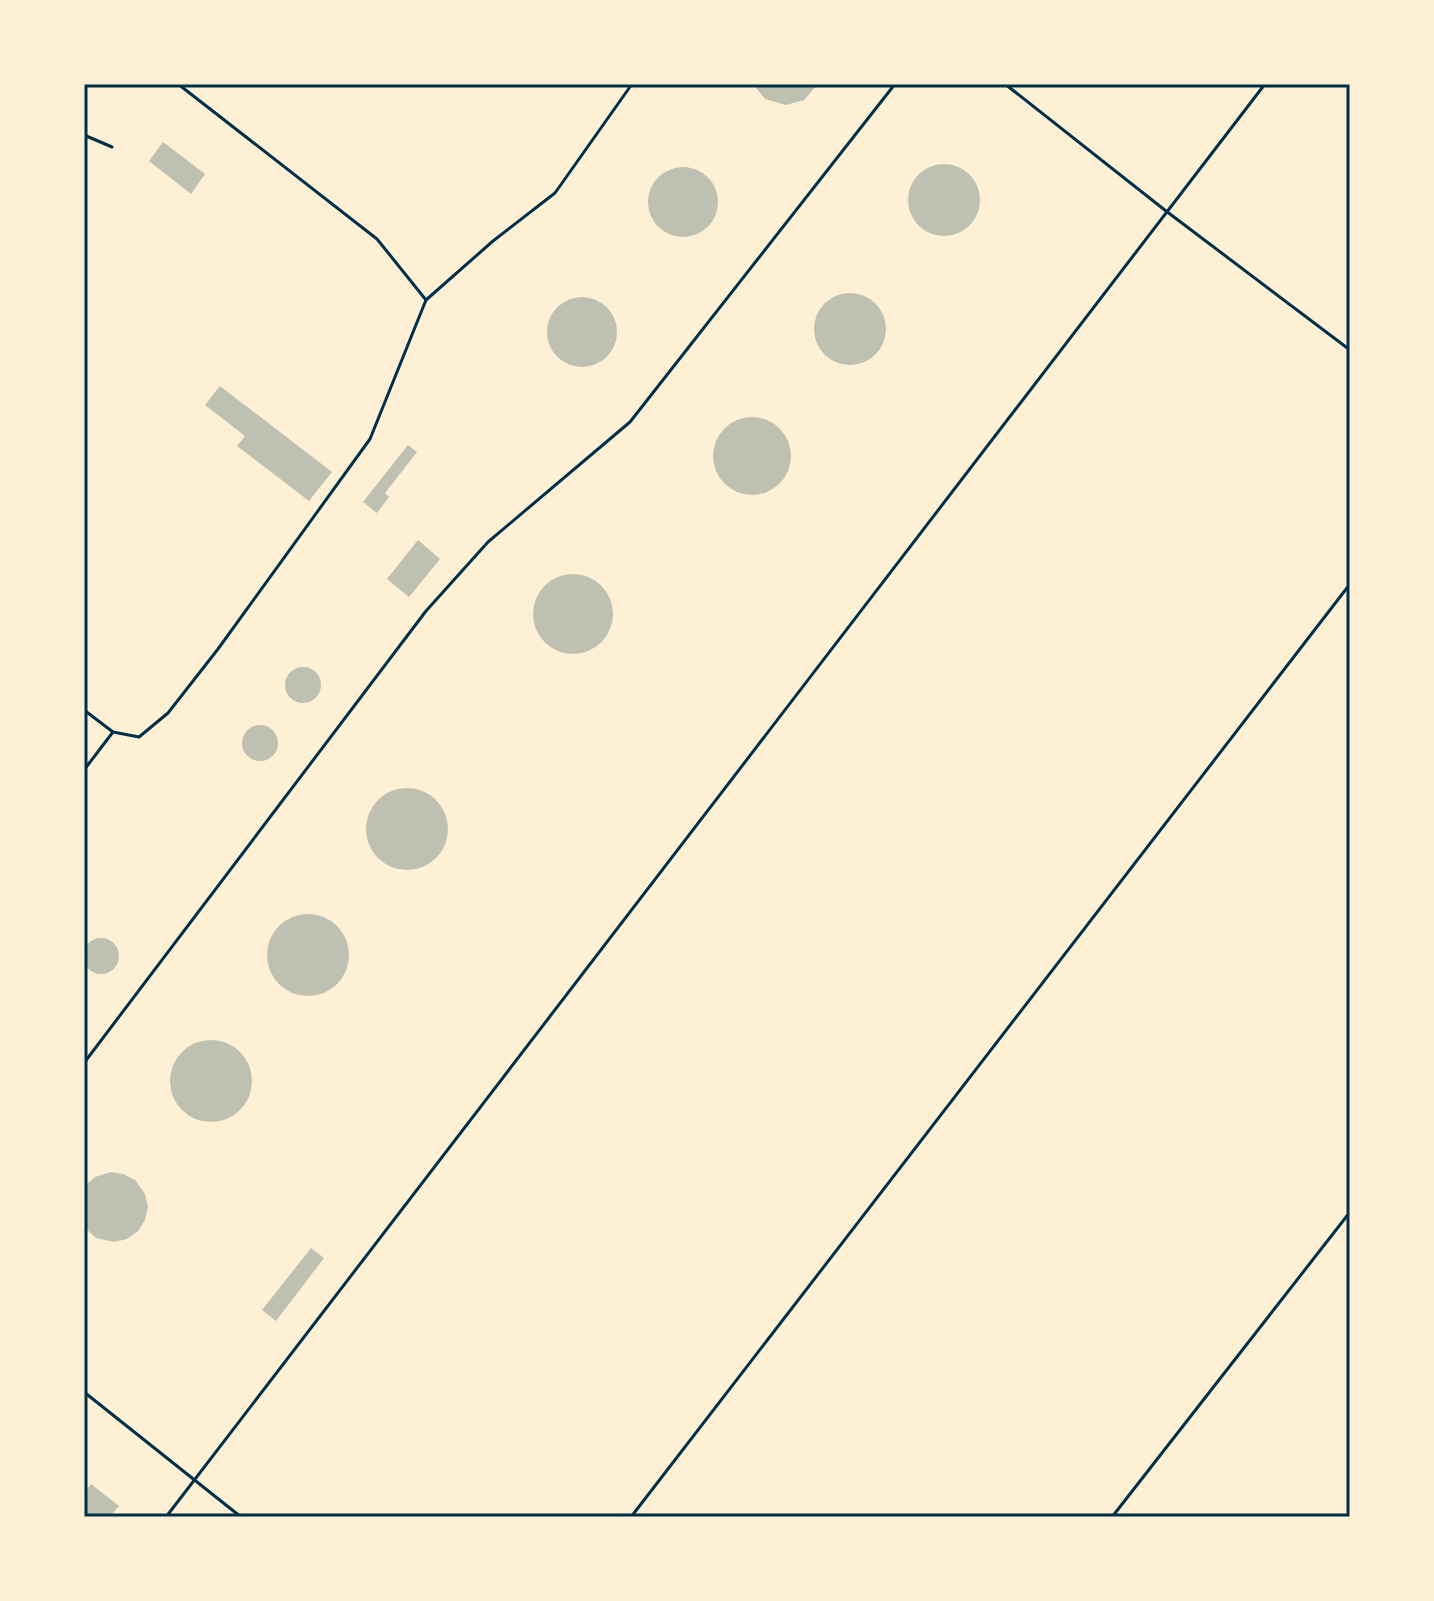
<svg xmlns="http://www.w3.org/2000/svg" width="1434" height="1601" font-family="Spectral,serif">
	<rect width="100%" height="100%" fill="#fdf0d5"/>
	<g fill="#bec0b2">
		<polygon points="753,84 818,84 804,100 786,105 765,99"/>
		<polygon points="163,142 205,174 191,194 149,161"/>
		<circle cx="944" cy="200" r="36"/>
		<circle cx="683" cy="202" r="35"/>
		<circle cx="850" cy="329" r="36"/>
		<circle cx="582" cy="332" r="35"/>
		<polygon points="220,386 332,472 309,501 237,446 245,436 205,405"/>
		<circle cx="752" cy="456" r="39"/>
		<polygon points="408,445 417,452 385,493 389,497 377,513 363,502"/>
		<polygon points="418,540 440,559 409,597 387,579"/>
		<circle cx="573" cy="614" r="40"/>
		<circle cx="303" cy="685" r="18"/>
		<circle cx="260" cy="743" r="18"/>
		<circle cx="407" cy="829" r="41"/>
		<circle cx="308" cy="955" r="41"/>
		<circle cx="101" cy="956" r="18"/>
		<circle cx="211" cy="1081" r="41"/>
		<polygon points="111,1172 123,1174 135,1180 145,1194 148,1207 145,1220 138,1231 127,1239 114,1242 96,1238 84,1227 84,1187 95,1177"/>
		<polygon points="311,1248 324,1258 276,1321 262,1310"/>
		<polygon points="91,1484 119,1506 109,1517 84,1517 84,1493"/>
	</g>
	<g fill="none" stroke-linecap="round" stroke-linejoin="round">
		<g stroke="#003049" stroke-width="3">
			<polyline points="178,84 377,239 426,300"/>
			<polyline points="1005,84 1166,211 1350,350"/>
			<polyline points="84,135 112,147"/>
			<polyline points="84,710 113,732 139,737 168,713 218,649 370,439 426,300 493,241 555,193 632,84"/>
			<polyline points="84,770 113,732"/>
			<polyline points="84,1063 426,611 488,542 630,422 895,84"/>
			<polyline points="84,1392 241,1517"/>
			<polyline points="166,1517 1265,84"/>
			<polyline points="631,1517 1350,584"/>
			<polyline points="1112,1517 1350,1212"/>
		</g>
	</g>
	<rect width="1434" height="1601" fill="none" stroke="#fdf0d5" stroke-width="172"/>
	<rect x="86" y="86" width="1262" height="1429" fill="none" stroke="#003049" stroke-width="3"/>
</svg>
